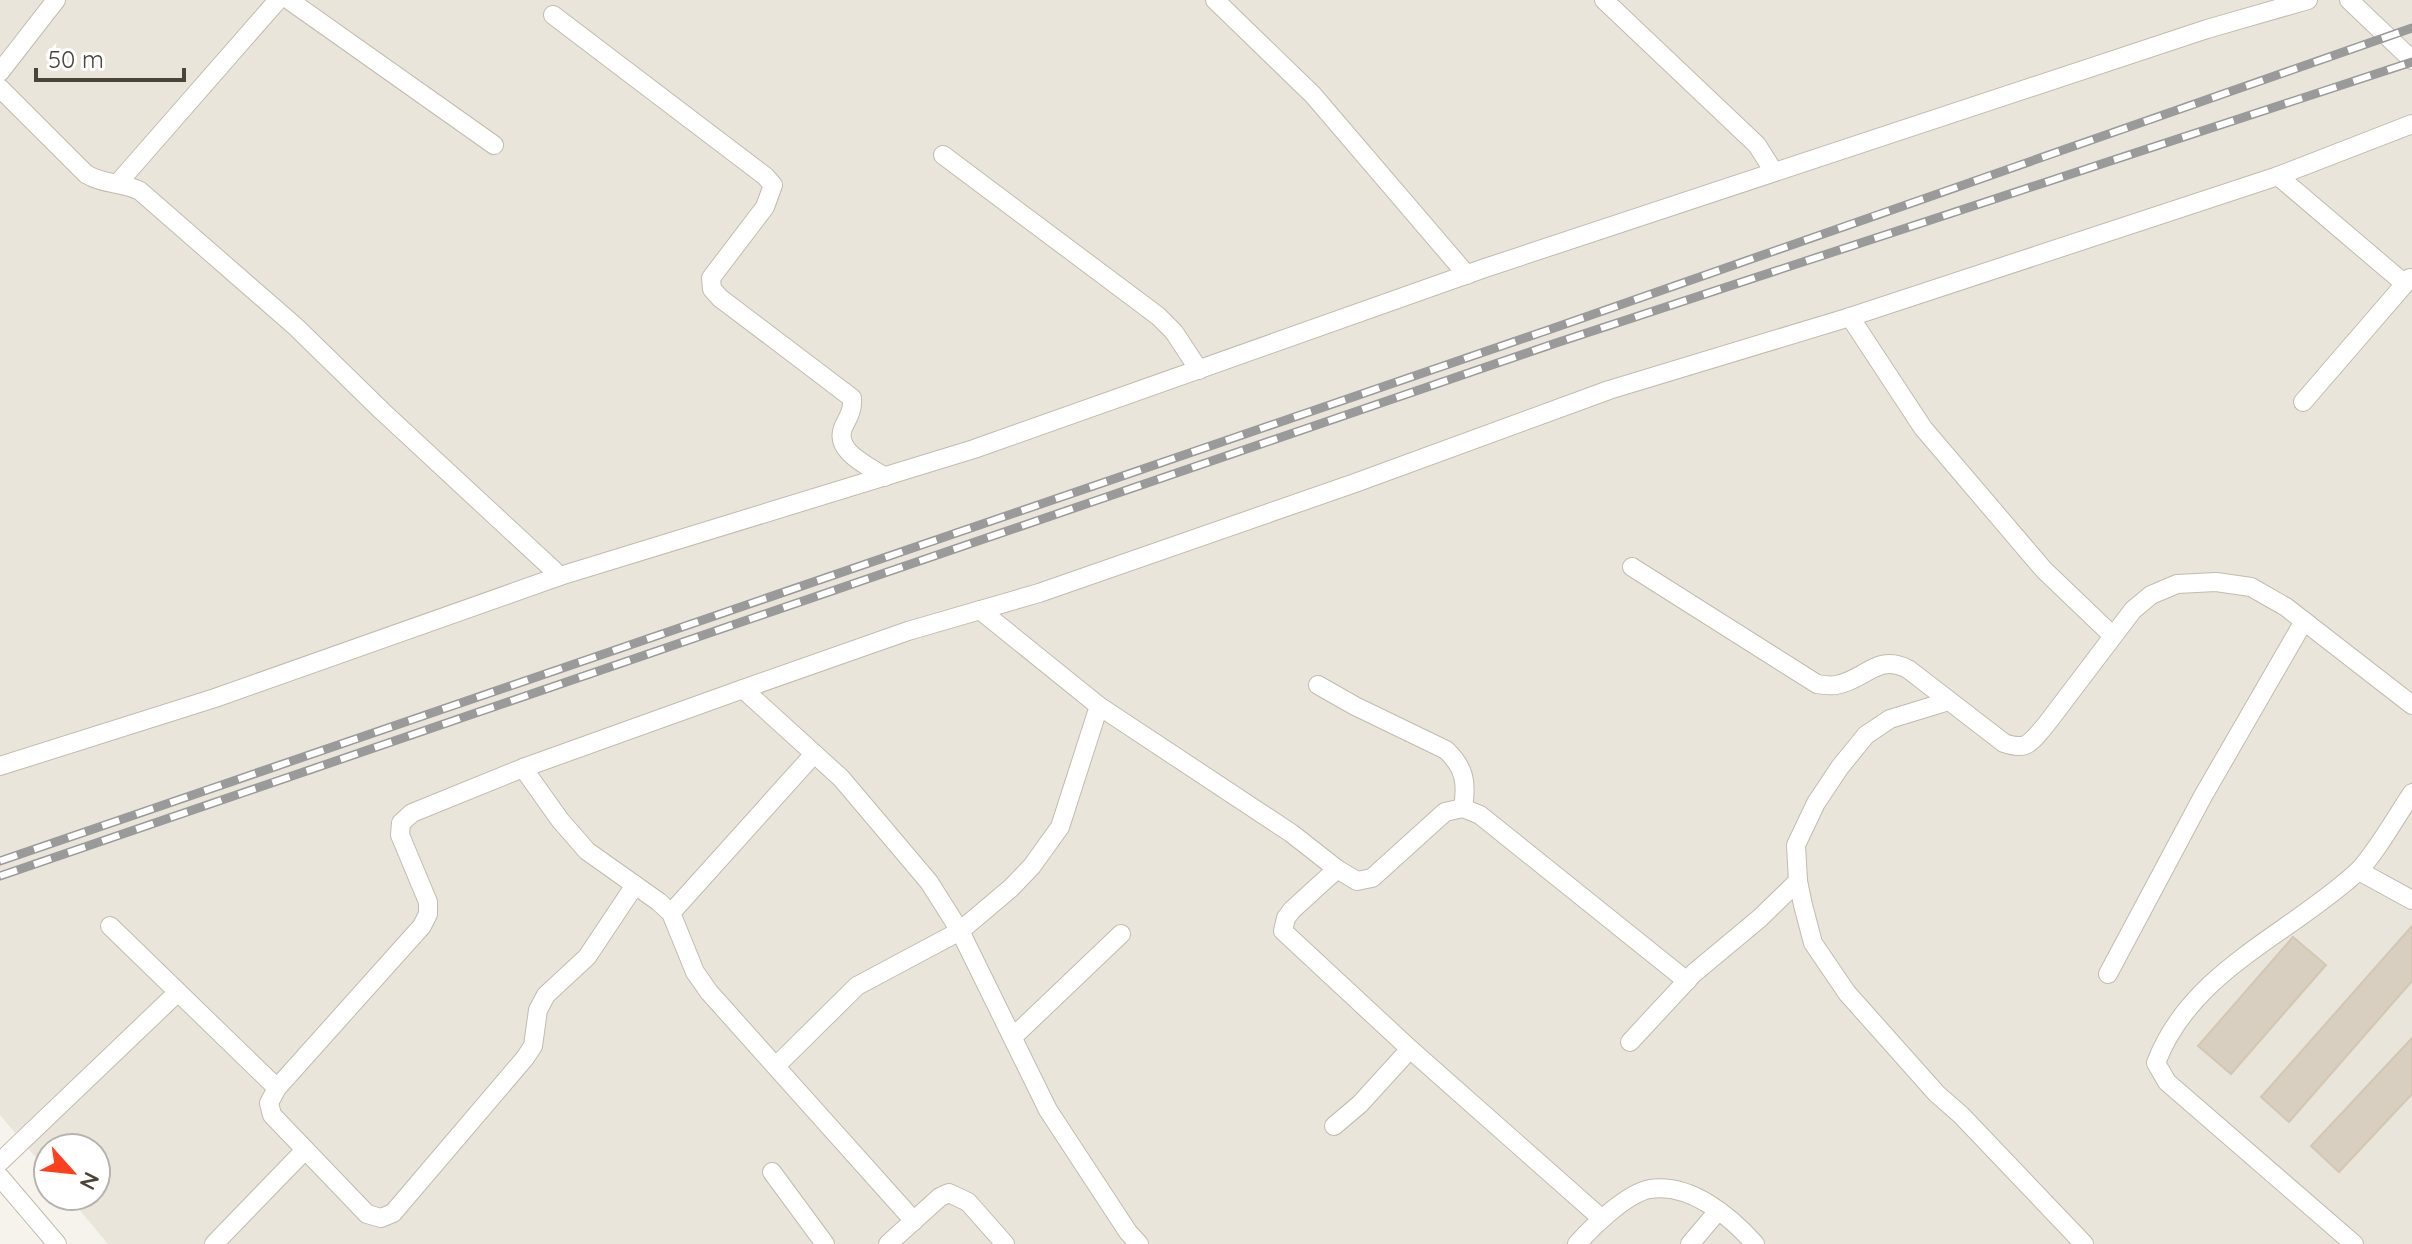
<svg xmlns="http://www.w3.org/2000/svg" width="2412" height="1244" font-family="Quicksand,sans-serif">
	<rect width="100%" height="100%" fill="#f6f3ec"/>
	<polygon fill="#eae5da" points="0,0 2412,0 2412,1244 108,1244 68,1196 96,1196 96,1148 48,1148 48,1172 0,1115"/>
	<g fill="#d8cfc1" stroke="#d3c7b4" stroke-width="2">
		<polygon points="2412,926 2412,981 2289,1122 2261,1097"/>
		<polygon points="2293,937 2326,965 2231,1074 2198,1046"/>
		<polygon points="2412,1038 2412,1094 2339,1172 2311,1146"/>
	</g>
	<g fill="none" stroke-linecap="round" stroke-linejoin="round">
		<g stroke="#c2bbae" stroke-width="20">
			<g id="minor">
				<polyline points="289,0 494,145"/>
				<polyline points="1215,0 1313,95 1467,275"/>
				<polyline points="1604,0 1757,145 1774,172"/>
				<polyline points="2349,0 2412,60"/>
				<path d="M553 15 765 176 773 185 765 207 711 278 712 289 720 298 852 398C853 411 848 417 843 428 834 452 869 466 885 477"/>
				<polyline points="0,72 56,0"/>
				<path d="M0 88 86 174C104 185 123 182 140 191L296 327 382 411 560 576"/>
				<polyline points="943,155 1158,316 1174,332 1199,370"/>
				<polyline points="2278,176 2412,124"/>
				<polyline points="118,183 278,0"/>
				<polyline points="1850,317 1923,428 2044,570 2113,636"/>
				<polyline points="2303,402 2410,278"/>
				<path d="M1632 567 1817 684C1823 685 1830 686 1836 685 1866 680 1876 653 1908 669L2004 743C2027 751 2030 743 2045 726L2133 610 2151 595 2177 584 2216 582 2251 587 2286 607 2412 705"/>
				<polyline points="980,610 1099,706 1291,833 1337,869 1357,881 1372,878 1445,812 1463,808 1480,815 1687,981"/>
				<path d="M1318 685 1355 706 1446 750C1465 768 1467 783 1463 808"/>
				<polyline points="743,689 841,778 929,882 960,931 1048,1110 1128,1232 1139,1244"/>
				<polyline points="1949,701 1890,719 1866,735 1840,767 1816,803 1796,845 1798,881 1803,905 1813,943 1847,993 1937,1094 1961,1115 2084,1244"/>
				<polyline points="0,766 215,698 560,576 974,449 1485,268 2207,29 2308,0"/>
				<polyline points="523,768 560,820 587,851 659,902 671,913 695,972 709,992 914,1221"/>
				<polyline points="1337,869 1292,910 1286,918 1283,931 1410,1049 1601,1218"/>
				<polyline points="2359,871 2412,900"/>
				<polyline points="635,885 587,957 546,995 538,1010 533,1046 525,1058 393,1213 381,1218 367,1214 272,1115 269,1103 277,1088 422,926 428,914 428,902 400,835 401,823 412,813 523,768 743,689 908,631 1039,593 1355,483 1609,390 1850,317 2278,176 2405,284"/>
				<polyline points="671,913 814,754"/>
				<polyline points="110,926 277,1088"/>
				<polyline points="2108,974 2203,796 2304,621"/>
				<polyline points="1013,1037 1121,934"/>
				<polyline points="1630,1042 1694,973 1760,918 1798,881"/>
				<polyline points="776,1066 857,986 960,931 1011,888 1032,866 1060,827 1099,706"/>
				<polyline points="1334,1126 1360,1104 1410,1049"/>
				<polyline points="0,1162 178,992"/>
				<polyline points="772,1172 825,1244"/>
				<polyline points="0,1177 57,1244"/>
				<polyline points="214,1244 305,1150"/>
				<polyline points="888,1244 940,1197 949,1193 968,1202 1005,1244"/>
				<path d="M1577 1244C1592 1227 1627 1193 1650 1189 1690 1183 1729 1215 1755 1244"/>
				<polyline points="1690,1244 1718,1211"/>
				<path d="M2354 1244 2167 1082 2156 1063C2190 972 2288 935 2356 873 2373 858 2398 814 2412 793"/>
			</g>
		</g>
		<use href="#minor" stroke="#fff" stroke-width="18"/>
		<g stroke="#9a9a9a" stroke-width="9">
			<g id="rail">
				<polyline points="0,861 1551,329 2412,28"/>
				<polyline points="0,876 1556,343 2412,62"/>
			</g>
		</g>
		<use href="#rail" stroke="#fff" stroke-width="6" stroke-dasharray="18" stroke-linecap="butt"/>
	</g>
	<g transform="translate(72 1172) rotate(117)"><circle r="38" fill="#ffffff" stroke="#b7b4b0" stroke-width="2"/>
	<path d="M0-6L14 30L0 20L-14 30Z" fill="#fc3f1d"/>
	<text y="-12" font-size="22" font-weight="bold" text-anchor="middle" fill="#4b4439">N</text>
	</g>
	<path d="M36 68v12h148v-12" fill="none" stroke="#4b4439" stroke-width="4"/>
	<text x="48" y="68" font-size="24" fill="#4b4439" stroke="#ffffff" stroke-width="6" paint-order="stroke">50 m</text>
</svg>
